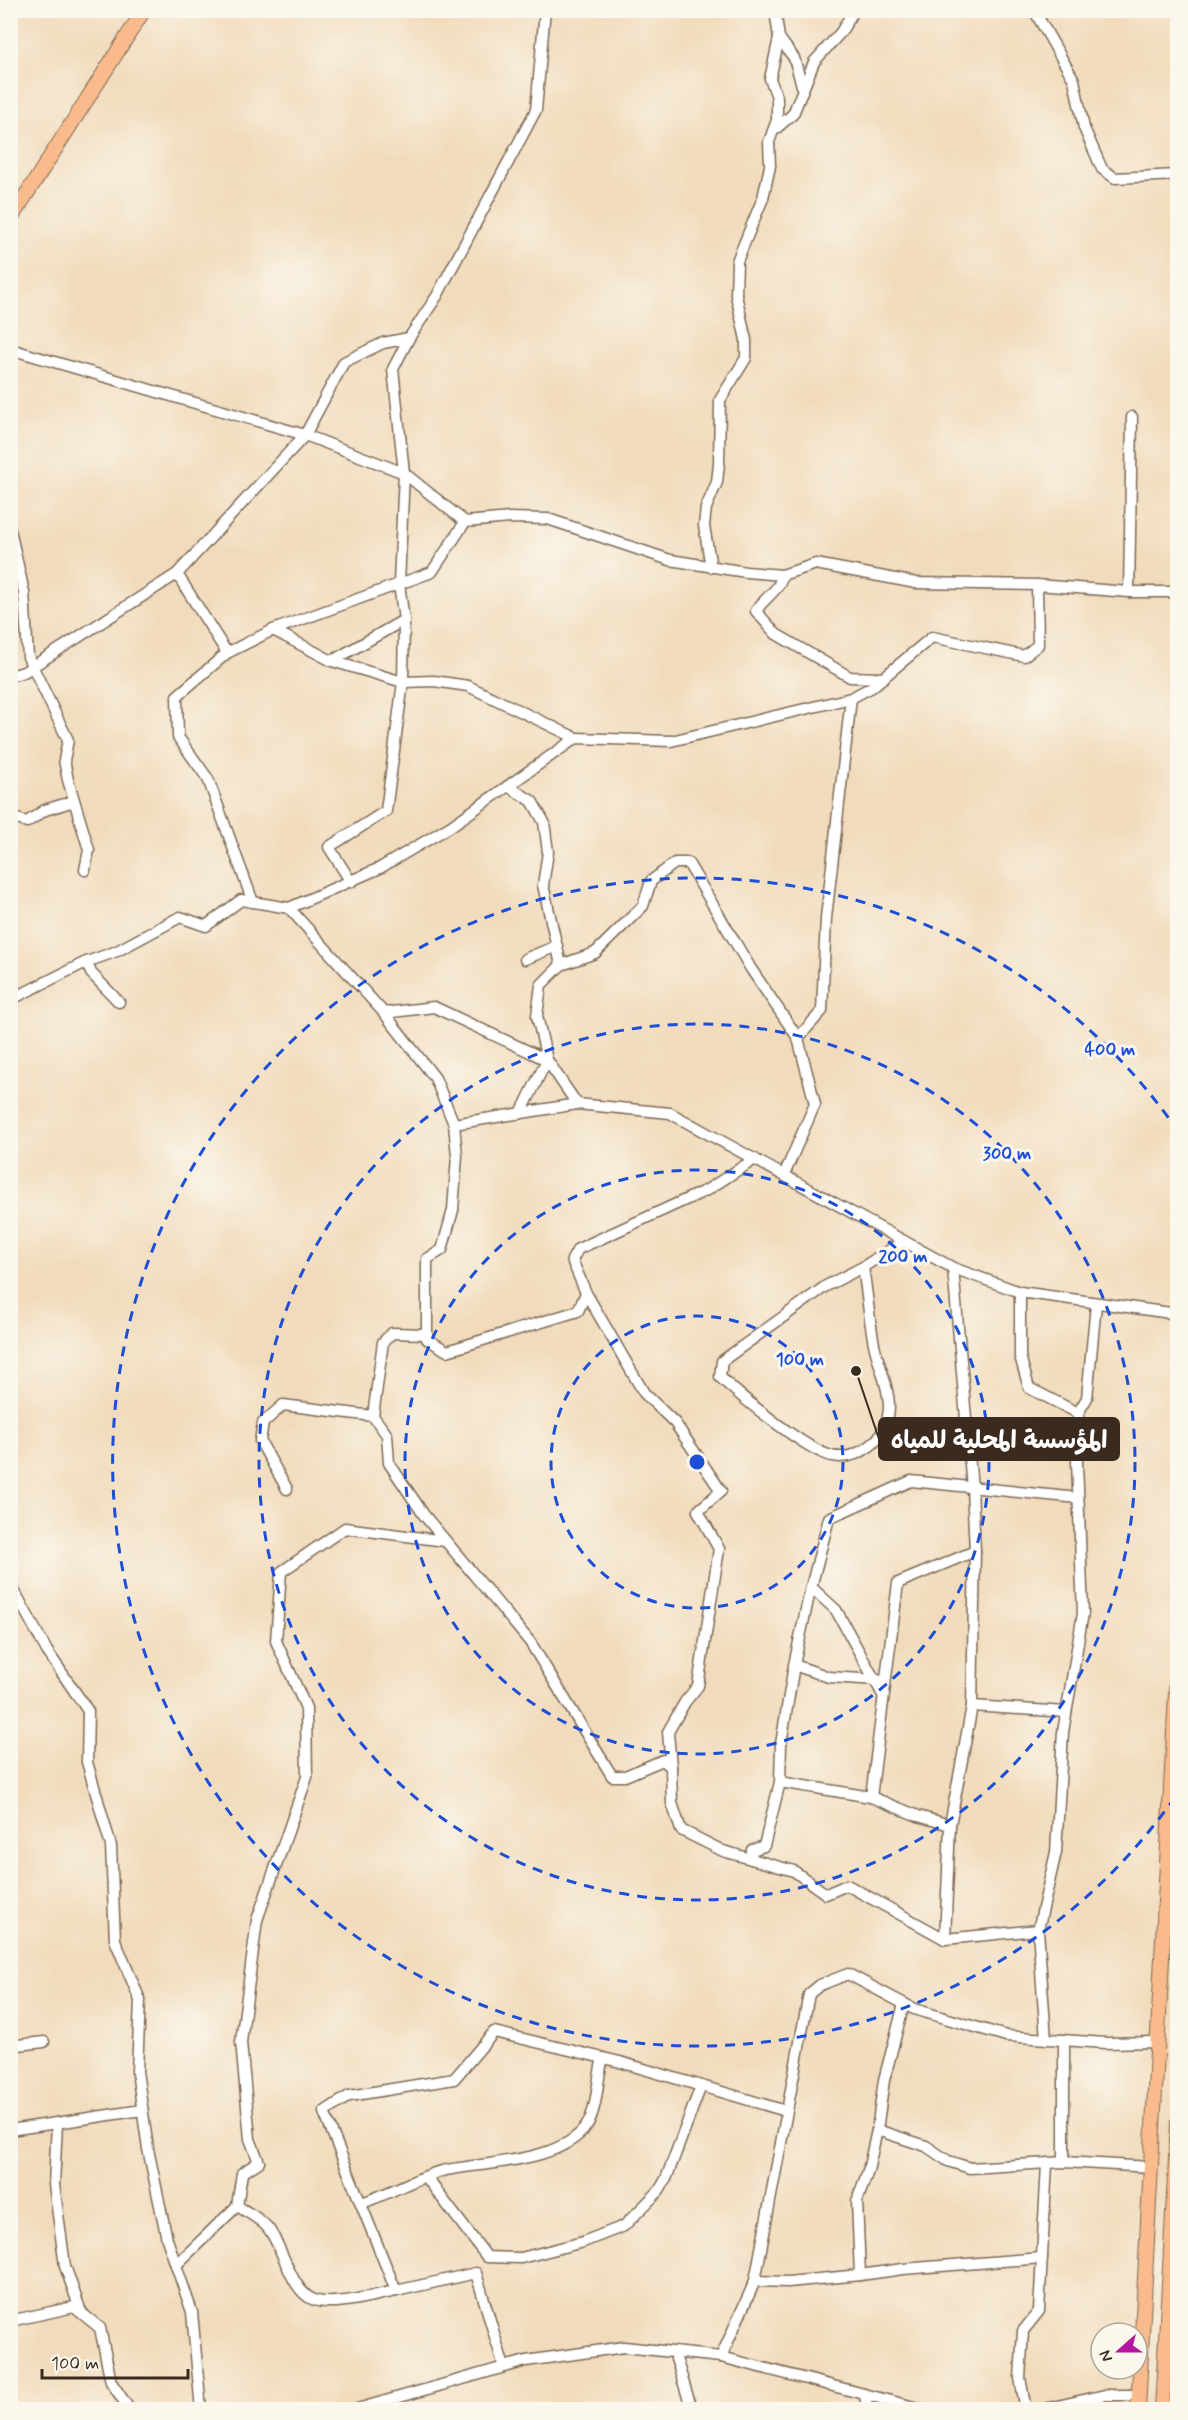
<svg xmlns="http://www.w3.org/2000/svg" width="1188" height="2420" font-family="Mynerve,'Playpen Sans Arabic',sans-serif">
	<rect width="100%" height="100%" fill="#fbf7ec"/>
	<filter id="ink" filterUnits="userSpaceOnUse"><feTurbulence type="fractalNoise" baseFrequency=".0167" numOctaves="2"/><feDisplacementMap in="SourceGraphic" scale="12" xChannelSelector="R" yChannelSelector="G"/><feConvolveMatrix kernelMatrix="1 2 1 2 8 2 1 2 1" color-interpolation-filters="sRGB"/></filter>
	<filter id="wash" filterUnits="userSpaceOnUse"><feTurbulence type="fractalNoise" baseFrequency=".008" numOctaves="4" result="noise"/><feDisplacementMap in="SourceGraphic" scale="24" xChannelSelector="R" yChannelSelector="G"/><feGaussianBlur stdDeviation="1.35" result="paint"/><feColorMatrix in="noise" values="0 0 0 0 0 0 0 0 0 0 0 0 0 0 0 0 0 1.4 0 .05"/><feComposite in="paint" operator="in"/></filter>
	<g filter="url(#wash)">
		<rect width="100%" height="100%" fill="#f1dbbc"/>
	</g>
	<g filter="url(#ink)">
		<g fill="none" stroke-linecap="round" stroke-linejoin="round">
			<g stroke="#7b6855" stroke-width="13">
				<g id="minor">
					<polyline points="545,10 536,110 437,296 409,338 393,369 404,473 465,522 510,518 548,519 670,560 746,572 782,575 816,564 916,583 1037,585 1129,592 1178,592"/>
					<polyline points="1034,10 1074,80 1084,128 1102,169 1115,178 1178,175"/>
					<polyline points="779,38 794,58 802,86"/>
					<polyline points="773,131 793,114 814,62 841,32 854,10"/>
					<polyline points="10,349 305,435 177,574 24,672 10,676"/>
					<polyline points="10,530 24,592 28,657 68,740 64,760 68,780 89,850 85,870"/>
					<polyline points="711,567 704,526 706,508 717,482 719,464 720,400 746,358 746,340 736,295 737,261 763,198 770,166 769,142 777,120 777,97 770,79 779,38 775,10"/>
					<polyline points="177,574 227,653 177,696 178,737 208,779 253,902"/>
					<path d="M782 575C781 589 763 599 756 611L776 634 850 677 883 678"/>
					<polyline points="1129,592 1132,417"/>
					<polyline points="273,630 332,661 403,682 434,681 468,686 576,738"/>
					<polyline points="227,653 273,630 432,572 465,522"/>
					<polyline points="332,661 404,620"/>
					<polyline points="509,787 532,801 544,822 548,852 543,885 561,965"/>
					<polyline points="10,817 27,822 45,810 74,801"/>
					<polyline points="351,882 329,847 386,811 403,682 404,620 399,584 404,473 305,435 344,362 383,343 409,338"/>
					<polyline points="289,908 380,868 451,826 576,738 671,741 851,698 872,687 932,637 1024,656 1038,645 1037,585"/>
					<polyline points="525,959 557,946"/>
					<polyline points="87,962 91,973 119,1002"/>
					<polyline points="10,1000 84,963 117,951 180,917 206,926 241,900 289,908 384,1013 435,1078 454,1124 457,1156 453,1210 442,1250 427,1259 427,1339 447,1351 578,1311 586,1293 572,1260 578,1249 707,1190 755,1159"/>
					<polyline points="384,1013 434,1007 547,1060 521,1113"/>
					<polyline points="798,1038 822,1011 826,918 851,698"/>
					<polyline points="577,1104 547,1060 537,1016 541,985 561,965 595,953 643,906 651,881 675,863 688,863 751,969 798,1038 815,1104 784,1175"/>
					<polyline points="454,1124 577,1104 670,1113 953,1268 1020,1292 1178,1314"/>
					<path d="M863 1267 826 1286 722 1361 720 1377C740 1396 807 1451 832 1456 845 1459 859 1454 870 1446 882 1437 889 1421 889 1406 889 1386 878 1364 874 1344 869 1318 867 1292 863 1267L904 1241"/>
					<polyline points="953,1268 972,1488 975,1551 972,1706 950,1825 945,1939 1038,1930"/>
					<polyline points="1020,1292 1020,1356 1029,1388 1078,1413 1077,1463 1083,1613 1063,1732 1056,1852 1038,1930 1046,2039"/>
					<polyline points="586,1293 644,1393 675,1423 721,1491 698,1511 719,1549 698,1686 685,1702 668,1732 671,1767"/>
					<polyline points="1078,1413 1087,1398 1096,1304"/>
					<polyline points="373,1416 387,1435 389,1463 424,1515 530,1642 612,1776 625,1776 663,1760 671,1767 672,1803 681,1830 723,1851 794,1871 826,1894 847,1885 945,1939"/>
					<polyline points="287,1489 260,1441 263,1423 283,1405 373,1416 383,1342 392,1333 427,1334"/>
					<polyline points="10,1583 47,1651 88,1711 87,1762 111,1846 115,1940 140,2000 137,2071 148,2149 167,2239 192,2312 201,2410"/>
					<polyline points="811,1587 836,1610 883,1695"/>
					<polyline points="794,1665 829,1677 878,1680"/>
					<polyline points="972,1706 1066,1712"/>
					<polyline points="780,1782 871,1797 918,1816 950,1825"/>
					<polyline points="871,1797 898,1583 975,1551"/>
					<polyline points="751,1859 752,1850 764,1846 780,1782 781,1744 794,1665 810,1591 829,1518 911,1481 1078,1498"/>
					<polyline points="10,2046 44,2042"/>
					<polyline points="57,2123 54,2185 65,2266 81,2312"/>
					<polyline points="10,2130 142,2110"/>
					<polyline points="877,2130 926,2146 948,2161 970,2168 1064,2162 1151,2167"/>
					<polyline points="1064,2162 1064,2040"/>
					<polyline points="426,2177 487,2257 521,2258 583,2242 624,2226 659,2191 666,2179 701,2086"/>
					<path d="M361 2203C388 2195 414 2178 442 2171 482 2162 562 2163 587 2125 598 2107 597 2078 603 2058"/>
					<path d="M237 2206C247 2212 259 2218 267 2227 283 2245 290 2291 314 2300 334 2307 375 2295 396 2291"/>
					<polyline points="176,2265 237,2206 242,2173 259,2162 250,2139 241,2042 257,1920 307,1777 306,1708 276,1641 281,1572 345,1528 445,1541"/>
					<polyline points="860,2275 903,2269 1042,2258"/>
					<polyline points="755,2281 788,2282 860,2275 857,2201 868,2171 877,2130 884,2080 904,2004"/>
					<polyline points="10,2321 74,2307 100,2328 111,2382 130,2410"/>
					<polyline points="674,2352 692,2410"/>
					<polyline points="721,2357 755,2281 809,1994 820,1985 848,1974 914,2009 1006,2036 1105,2043 1157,2042"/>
					<polyline points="504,2367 476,2273 396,2291 324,2112 349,2096 454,2079 494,2032 620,2062 786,2111"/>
					<polyline points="865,2394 867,2410"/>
					<polyline points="354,2410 526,2361 624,2347 721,2357 926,2410"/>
					<polyline points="1026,2410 1020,2378 1023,2331 1039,2311 1047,2164"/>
					<polyline points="1040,2410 1105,2395 1138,2395"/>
				</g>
			</g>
			<g stroke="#7b6855" stroke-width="16">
				<g id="major">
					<polyline points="10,220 144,10"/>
					<polyline points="1138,2410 1178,1656"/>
					<polyline points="1162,2410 1178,2123"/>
				</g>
			</g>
			<use href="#minor" stroke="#fff" stroke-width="10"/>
			<use href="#major" stroke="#fabb8c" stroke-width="14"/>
		</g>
	</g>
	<g fill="none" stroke="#1d4ed8" stroke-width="3" stroke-dasharray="10 8">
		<circle cx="697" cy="1462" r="146"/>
		<circle cx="697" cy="1462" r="292"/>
		<circle cx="697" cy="1462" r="438"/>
		<path d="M1175 1797A584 584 0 1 1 1175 1127"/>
	</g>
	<circle cx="697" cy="1462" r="9" fill="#1d4ed8" stroke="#fbf7ec" stroke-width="3"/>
	<g font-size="18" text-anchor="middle" font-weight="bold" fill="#1d4ed8" stroke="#fbf7ec" stroke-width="6" stroke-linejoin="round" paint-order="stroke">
		<text x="1110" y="1055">400 m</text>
		<text x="1007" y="1159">300 m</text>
		<text x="903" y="1262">200 m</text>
		<text x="800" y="1365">100 m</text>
	</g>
	<path fill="none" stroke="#3b2a1e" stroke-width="2" d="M856 1371L879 1439"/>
	<circle fill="#3b2a1e" stroke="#fbf7ec" stroke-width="2" cx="856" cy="1371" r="6"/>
	<rect fill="#3b2a1e" stroke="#3b2a1e" stroke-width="2" x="879" y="1418" width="240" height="42" rx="6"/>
	<g font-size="24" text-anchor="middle" font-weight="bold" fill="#fff">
		<text x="999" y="1448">المؤسسة المحلية للمياه</text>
	</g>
	<rect width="1188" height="2420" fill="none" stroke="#fbf7ec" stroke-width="36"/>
	<g transform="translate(1119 2351) rotate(249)"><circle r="28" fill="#fbf7ec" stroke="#aea59a" stroke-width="1.5"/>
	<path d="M0-4.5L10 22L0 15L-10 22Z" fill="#b5179e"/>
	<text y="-9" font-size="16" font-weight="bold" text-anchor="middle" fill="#3b2a1e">N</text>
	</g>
	<path d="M42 2369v9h146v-9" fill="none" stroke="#3b2a1e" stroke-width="3"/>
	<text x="51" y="2369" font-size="18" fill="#3b2a1e" stroke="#fbf7ec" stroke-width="4.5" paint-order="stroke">100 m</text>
</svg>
